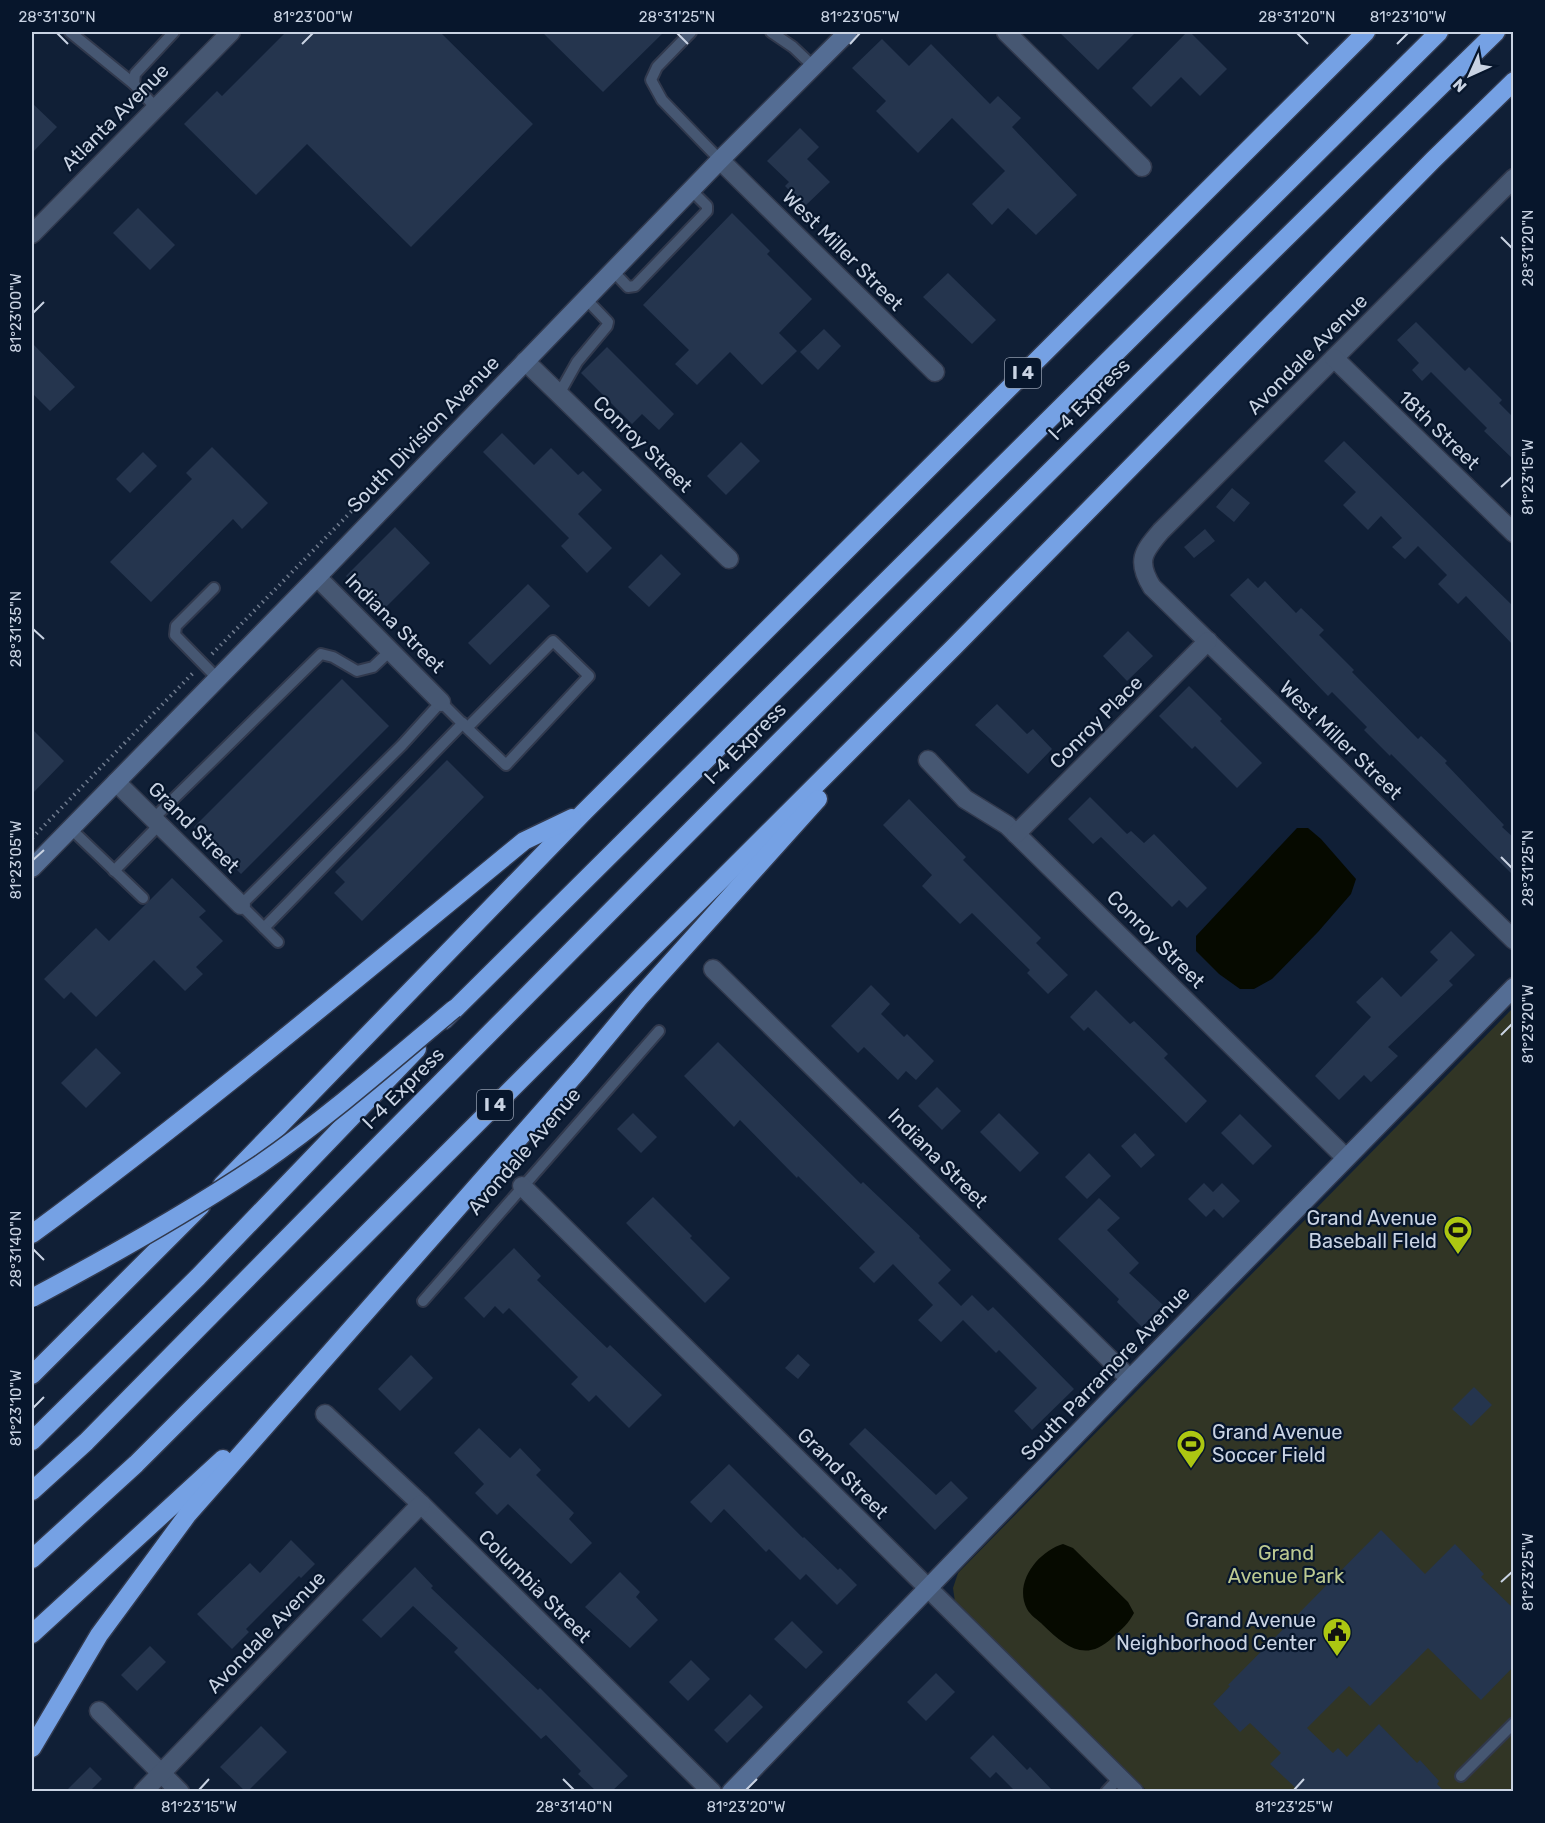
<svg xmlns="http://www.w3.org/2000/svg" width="1545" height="1823" font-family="Rubik,sans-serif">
	<rect width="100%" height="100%" fill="#101f36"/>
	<polygon fill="#313525" points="1513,1008 1513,1791 1147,1791 955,1602 953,1588 958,1573"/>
	<g fill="#060a00">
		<polygon points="1297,828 1308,828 1321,839 1356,879 1351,894 1318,932 1272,979 1254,989 1240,989 1219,974 1196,951 1196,936"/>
		<path d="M1063 1544 1073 1548 1128 1602 1134 1613C1129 1623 1121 1630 1113 1637 1085 1664 1065 1646 1043 1625 1038 1620 1030 1615 1027 1609 1013 1582 1039 1551 1063 1544Z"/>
	</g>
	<g fill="#25354e">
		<polygon points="286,32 440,32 533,124 411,247 307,144 256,195 184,124 217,91 222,96"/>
		<polygon points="542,32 664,32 603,92"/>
		<polygon points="1059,32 1136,32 1098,70"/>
		<polygon points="1187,32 1190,32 1227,69 1200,96 1181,77 1151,107 1132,88"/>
		<polygon points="882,39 909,66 931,44 990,104 998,96 1021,118 1012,127 1077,195 1036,235 1008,208 992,225 972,204 1005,171 952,118 918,153 876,111 886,101 852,68"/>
		<polygon points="32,103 57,127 32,153"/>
		<polygon points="800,128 819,147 807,159 830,182 805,206 785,186 789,182 767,161"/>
		<polygon points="138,208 175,245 150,270 113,233"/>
		<polygon points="732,213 770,251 767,254 812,299 779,333 797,351 762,385 730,352 697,385 675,364 689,350 643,305"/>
		<polygon points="948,273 996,320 972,344 923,297"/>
		<polygon points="1416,322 1465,371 1469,367 1502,400 1499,403 1514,418 1514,460 1484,431 1487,428 1431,372 1422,381 1412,370 1419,363 1397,340"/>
		<polygon points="824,329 841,346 818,370 800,352"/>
		<polygon points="32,343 75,387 50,411 32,393"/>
		<polygon points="607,347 674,414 659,430 642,414 632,424 581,373"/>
		<polygon points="502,433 534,465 551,448 578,475 583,471 602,490 578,514 612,548 587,573 561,546 569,538 483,452"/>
		<polygon points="1344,441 1514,607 1514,646 1466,596 1458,604 1438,584 1447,575 1418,546 1405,559 1392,547 1402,538 1381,516 1368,530 1343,505 1356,492 1324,461"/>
		<polygon points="741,442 760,461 726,495 707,476"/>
		<polygon points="212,447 268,503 242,529 233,519 151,602 110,562 192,479 186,473"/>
		<polygon points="143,452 157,466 130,493 116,479"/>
		<polygon points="1232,488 1250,503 1234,522 1216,507"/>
		<polygon points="395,527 430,563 382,611 346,576"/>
		<polygon points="1205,529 1215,541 1194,558 1184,547"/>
		<polygon points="661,554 681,574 649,607 628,587"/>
		<polygon points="1248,578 1258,588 1265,581 1296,613 1301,608 1324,630 1319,635 1354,670 1352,672 1418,739 1421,736 1447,761 1445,763 1504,825 1502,827 1514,838 1514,876 1391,754 1390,756 1364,730 1367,727 1332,692 1328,696 1230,595"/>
		<polygon points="528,584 550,606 490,665 468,643"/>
		<polygon points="1128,631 1153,656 1127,681 1103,656"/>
		<polygon points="342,679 389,726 241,874 194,827"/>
		<polygon points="1189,686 1222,719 1220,721 1262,763 1237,788 1195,746 1192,749 1159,716"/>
		<polygon points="997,704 1027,734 1033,729 1052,749 1028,774 975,725"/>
		<polygon points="32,729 64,761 32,794"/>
		<polygon points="447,760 484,797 362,921 334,893 345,882 335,872"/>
		<polygon points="1090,797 1127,834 1131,831 1144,843 1154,834 1207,888 1187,908 1179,900 1172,907 1101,837 1093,844 1068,819"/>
		<polygon points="909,799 966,857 963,860 1041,938 1036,943 1068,975 1048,994 1027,973 1030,970 972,913 960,924 922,886 932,875 883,825"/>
		<polygon points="172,878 206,911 199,917 223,941 196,967 203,974 185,991 154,960 96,1017 71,992 64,999 44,979 96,928 109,941"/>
		<polygon points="1451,931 1475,955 1449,981 1453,985 1388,1047 1398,1056 1371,1082 1364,1075 1339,1100 1315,1076 1371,1017 1356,1002 1382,977 1401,997 1438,960 1430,952"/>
		<polygon points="871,985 890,1004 881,1014 904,1037 907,1034 934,1061 916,1080 906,1071 898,1080 864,1047 858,1053 831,1026"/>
		<polygon points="1096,990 1130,1024 1134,1021 1168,1054 1164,1058 1207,1101 1186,1123 1088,1027 1084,1031 1070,1017"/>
		<polygon points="718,1042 861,1184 863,1182 920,1236 919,1238 951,1270 938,1283 961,1306 972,1295 988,1311 993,1307 1074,1389 1032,1430 1014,1411 1037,1388 999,1350 996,1353 963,1320 941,1342 918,1320 933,1305 893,1264 874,1283 859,1268 875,1252 798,1176 797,1178 740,1120 734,1127 684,1076"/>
		<polygon points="96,1048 121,1073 86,1108 61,1083"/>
		<polygon points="937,1087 961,1111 942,1130 918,1106"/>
		<polygon points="633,1113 657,1137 641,1153 617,1129"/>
		<polygon points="999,1113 1039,1153 1020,1172 980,1132"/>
		<polygon points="1240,1114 1272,1146 1253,1165 1221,1133"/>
		<polygon points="1135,1133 1155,1155 1141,1168 1121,1146"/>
		<polygon points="1089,1153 1111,1176 1087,1199 1065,1177"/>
		<polygon points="1204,1183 1213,1192 1222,1183 1240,1201 1223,1218 1214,1209 1206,1217 1188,1199"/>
		<polygon points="653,1197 692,1236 690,1238 730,1278 705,1303 626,1223"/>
		<polygon points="1099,1198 1120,1218 1107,1230 1139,1263 1129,1273 1163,1305 1142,1327 1117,1302 1119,1299 1058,1239"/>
		<polygon points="514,1248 541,1276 537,1280 578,1320 607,1348 610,1345 662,1395 629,1428 596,1395 589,1402 571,1384 578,1377 509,1308 503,1314 495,1306 484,1318 464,1298"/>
		<polygon points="798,1354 810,1365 798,1379 785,1368"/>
		<polygon points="411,1355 433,1378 400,1411 378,1389"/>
		<polygon points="1474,1387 1492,1405 1471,1426 1452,1409"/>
		<polygon points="479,1428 510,1458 520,1448 541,1470 536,1475 574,1513 569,1519 592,1543 571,1564 508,1504 497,1515 475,1493 484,1484 454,1453"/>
		<polygon points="865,1428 936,1495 951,1481 968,1498 935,1530 849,1444"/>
		<polygon points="729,1464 803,1538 804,1537 838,1570 840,1568 857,1585 837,1605 806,1574 800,1580 769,1549 766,1552 724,1509 711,1523 690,1502"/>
		<polygon points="1381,1530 1425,1574 1455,1544 1484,1574 1481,1577 1514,1609 1514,1666 1481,1700 1428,1648 1370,1706 1349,1686 1307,1728 1333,1753 1338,1748 1347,1757 1379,1724 1417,1763 1420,1760 1439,1781 1437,1784 1444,1791 1299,1791 1270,1764 1281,1753 1250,1723 1240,1732 1213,1704 1230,1686 1228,1685"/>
		<polygon points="291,1540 315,1564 301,1578 299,1576 246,1629 249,1632 232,1649 197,1614 250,1563 260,1573"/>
		<polygon points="415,1567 433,1586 431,1588 538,1690 540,1688 628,1776 612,1791 596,1791 578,1774 581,1771 546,1735 541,1739 454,1652 458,1648 413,1606 381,1638 362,1620"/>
		<polygon points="620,1572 640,1592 636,1597 658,1620 630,1648 585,1607"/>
		<polygon points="792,1621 823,1652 806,1669 774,1639"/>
		<polygon points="150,1646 166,1662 137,1691 121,1675"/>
		<polygon points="691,1660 710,1679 688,1701 669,1682"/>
		<polygon points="936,1673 955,1692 926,1721 907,1702"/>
		<polygon points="750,1694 763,1707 727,1743 714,1730"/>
		<polygon points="261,1726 287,1752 248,1791 245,1791 220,1767"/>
		<polygon points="993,1735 1027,1770 1030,1767 1053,1791 1015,1791 996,1772 990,1778 970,1758"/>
		<polygon points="90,1767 102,1779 90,1791 66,1791"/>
	</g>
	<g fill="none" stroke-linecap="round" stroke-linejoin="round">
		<g stroke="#31394d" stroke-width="14">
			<g id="lane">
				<polyline points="70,32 134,84"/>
				<polyline points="691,32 657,67 651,80 662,100 720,160"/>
				<polyline points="771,32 793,47 813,66"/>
				<polyline points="156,108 134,84 135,74 174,32"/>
				<polyline points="613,271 628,287 635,286 707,211 707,206 691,190"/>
				<polyline points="559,394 577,362 607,326 608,322 586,299"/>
				<polyline points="214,588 176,626 175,635 217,678"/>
				<polyline points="153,819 321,654 333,657 357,671 373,667 390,651"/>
				<polyline points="70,828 143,898"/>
				<polyline points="114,871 159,825"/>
				<polyline points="264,928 463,723"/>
				<polyline points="278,942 241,905 402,745 441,702 467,728 506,765 589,676 553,641 467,728"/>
				<polyline points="423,1301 659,1031"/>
				<polyline points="1461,1776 1514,1723"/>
				<polyline points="1106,1792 1120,1777"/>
			</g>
		</g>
		<g stroke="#31394d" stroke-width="21">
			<g id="street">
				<polyline points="1006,32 1142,167"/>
				<polyline points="720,160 935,372"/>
				<path d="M1514 178 1161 531C1143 552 1136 561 1152 587L1514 940"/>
				<polyline points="32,234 231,32"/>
				<polyline points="1334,358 1514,533"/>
				<polyline points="525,361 729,559"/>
				<polyline points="317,577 441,702"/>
				<polyline points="928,760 965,799 1007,825 1346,1158"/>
				<polyline points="116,782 241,905"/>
				<polyline points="1016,834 1208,641"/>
				<polyline points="713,969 1130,1379"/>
				<polyline points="522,1186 1134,1792"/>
				<polyline points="325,1414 421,1504 712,1792"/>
				<polyline points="99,1711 180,1792"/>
				<polyline points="143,1792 421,1504"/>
			</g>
		</g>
		<g stroke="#31394d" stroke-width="21">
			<g id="secondary">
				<polyline points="32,868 317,577 720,160 848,32"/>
				<polyline points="731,1792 1130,1379 1514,987"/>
			</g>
		</g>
		<g stroke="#31394d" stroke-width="21">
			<g id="highway">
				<polyline points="444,1020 1439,32"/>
				<polyline points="222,1185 584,812 1366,32"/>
				<path d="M32 1234C201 1110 362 974 524 841L572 818"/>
				<polyline points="32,1375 201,1206"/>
				<polyline points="32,1441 198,1277 417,1049"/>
				<path d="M32 1491 86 1442C552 969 1020 496 1496 32"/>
				<polyline points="32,1559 136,1464 954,647 1433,160 1514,81"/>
				<polyline points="32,1634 223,1459"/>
				<polyline points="32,1748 99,1635 188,1514 580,1069 639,998 818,799"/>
			</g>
		</g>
		<g stroke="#6f7b8e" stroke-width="4" stroke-dasharray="1.5 4.5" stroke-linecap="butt">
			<polyline points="212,654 385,477"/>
			<polyline points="32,838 194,672"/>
		</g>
		<use href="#lane" stroke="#465772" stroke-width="10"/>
		<use href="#street" stroke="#465772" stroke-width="18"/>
		<use href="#secondary" stroke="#546d94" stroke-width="18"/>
		<use href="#highway" stroke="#75a1e4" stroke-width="18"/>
		<g stroke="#31394d" stroke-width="21" stroke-linecap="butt">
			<path id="highway-bridge" d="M32 1298C109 1257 186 1214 259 1165 327 1118 391 1062 454 1009"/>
		</g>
		<use href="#highway-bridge" stroke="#75a1e4" stroke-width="18"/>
	</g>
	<path fill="none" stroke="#c9d3e3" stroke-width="2" d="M57 33 68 44M677 33 688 44M1297 33 1308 44M302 44 313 33M850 44 860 33M1397 44 1408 33M1501 237 1512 248M33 313 44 302M1501 487 1512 477M33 629 44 639M1501 857 1512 868M33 860 44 850M1501 1035 1512 1024M33 1249 44 1260M33 1408 44 1397M1501 1582 1512 1572M563 1779 574 1790M199 1790 209 1779M746 1790 757 1779M1294 1790 1304 1779"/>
	<defs>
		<g id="stadium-pin" transform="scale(1.5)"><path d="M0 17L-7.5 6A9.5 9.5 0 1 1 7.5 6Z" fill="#acc612" stroke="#07162c"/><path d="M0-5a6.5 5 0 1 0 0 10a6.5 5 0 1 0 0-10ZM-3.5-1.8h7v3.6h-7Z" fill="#111"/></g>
		<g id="civic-pin" transform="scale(1.5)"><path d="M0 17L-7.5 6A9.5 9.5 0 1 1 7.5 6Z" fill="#acc612" stroke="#07162c"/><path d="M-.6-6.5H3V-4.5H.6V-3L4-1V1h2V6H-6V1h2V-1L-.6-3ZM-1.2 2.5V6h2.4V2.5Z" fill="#111"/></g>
	</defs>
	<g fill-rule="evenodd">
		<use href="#stadium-pin" x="1458" y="1230"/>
		<use href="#stadium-pin" x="1191" y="1444"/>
		<use href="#civic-pin" x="1337" y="1632"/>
	</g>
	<g text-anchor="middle" stroke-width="4.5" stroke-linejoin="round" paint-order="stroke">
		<g fill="#07162c" stroke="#8f9aac" stroke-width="1.5">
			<rect x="1005" y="358" width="36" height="30" rx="4.5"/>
			<rect x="477" y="1090" width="36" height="30" rx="4.5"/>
		</g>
		<g font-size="18" font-weight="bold" fill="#c9d3e3">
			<text x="1023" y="379">I 4</text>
			<text x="495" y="1111">I 4</text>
		</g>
		<g font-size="20" fill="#c9d3e3" stroke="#07162c">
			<text transform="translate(115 117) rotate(-45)" y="7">Atlanta Avenue</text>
			<text transform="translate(843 250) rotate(45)" y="7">West Miller Street</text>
			<text transform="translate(1307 354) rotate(-45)" y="7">Avondale Avenue</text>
			<text transform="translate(1089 399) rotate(-45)" y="7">I-4 Express</text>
			<text transform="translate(1439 430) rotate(44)" y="7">18th Street</text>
			<text transform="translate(423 434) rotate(-46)" y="7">South Division Avenue</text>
			<text transform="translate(643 444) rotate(44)" y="7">Conroy Street</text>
			<text transform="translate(395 623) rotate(45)" y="7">Indiana Street</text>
			<text transform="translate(1096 722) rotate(-45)" y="7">Conroy Place</text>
			<text transform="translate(1341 740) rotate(44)" y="7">West Miller Street</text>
			<text transform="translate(745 743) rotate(-45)" y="7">I-4 Express</text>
			<text transform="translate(194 827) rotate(45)" y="7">Grand Street</text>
			<text transform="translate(1156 939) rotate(45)" y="7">Conroy Street</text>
			<text transform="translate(403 1088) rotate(-45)" y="7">I-4 Express</text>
			<text transform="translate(524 1151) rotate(-49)" y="7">Avondale Avenue</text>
			<text transform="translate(938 1158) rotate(45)" y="7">Indiana Street</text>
			<text transform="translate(1105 1373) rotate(-46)" y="7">South Parramore Avenue</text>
			<text transform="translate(843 1473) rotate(45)" y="7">Grand Street</text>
			<text transform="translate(535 1586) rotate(45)" y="7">Columbia Street</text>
			<text transform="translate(266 1632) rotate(-46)" y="7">Avondale Avenue</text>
		</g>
		<g font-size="20" fill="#c9d3e3" stroke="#07162c" text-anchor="end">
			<text x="1437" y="1225">Grand Avenue<tspan x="1437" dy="23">Baseball FIeld</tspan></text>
			<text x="1212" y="1439" text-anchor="start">Grand Avenue<tspan x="1212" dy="23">Soccer Field</tspan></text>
			<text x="1316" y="1627">Grand Avenue<tspan x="1316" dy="23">Neighborhood Center</tspan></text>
		</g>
		<g font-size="20" fill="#bcc991" stroke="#07162c">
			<text x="1286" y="1560">Grand<tspan x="1286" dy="23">Avenue Park</tspan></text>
		</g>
	</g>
	<rect width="1545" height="1823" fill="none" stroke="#07162c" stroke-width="66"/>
	<g transform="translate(1470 75) rotate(225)" stroke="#07162c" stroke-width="4.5" paint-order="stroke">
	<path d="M0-4.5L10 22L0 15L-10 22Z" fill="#c9d3e3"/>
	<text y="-9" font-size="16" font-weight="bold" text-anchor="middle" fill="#c9d3e3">N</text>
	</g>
	<rect x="33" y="33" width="1479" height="1757" fill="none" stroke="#c9d3e3" stroke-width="2"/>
	<g font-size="15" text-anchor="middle" fill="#c9d3e3">
		<text x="57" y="22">28°31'30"N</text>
		<text x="313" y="22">81°23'00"W</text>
		<text x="677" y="22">28°31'25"N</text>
		<text x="860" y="22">81°23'05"W</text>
		<text x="1297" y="22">28°31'20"N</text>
		<text x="1408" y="22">81°23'10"W</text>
		<text transform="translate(1528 248) rotate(-90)" y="5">28°31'20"N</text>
		<text transform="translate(16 313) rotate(-90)" y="5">81°23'00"W</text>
		<text transform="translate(1528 477) rotate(-90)" y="5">81°23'15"W</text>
		<text transform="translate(16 629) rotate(-90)" y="5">28°31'35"N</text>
		<text transform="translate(16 860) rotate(-90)" y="5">81°23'05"W</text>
		<text transform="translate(1528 868) rotate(-90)" y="5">28°31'25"N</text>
		<text transform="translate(1528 1024) rotate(-90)" y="5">81°23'20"W</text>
		<text transform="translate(16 1249) rotate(-90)" y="5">28°31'40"N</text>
		<text transform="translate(16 1408) rotate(-90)" y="5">81°23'10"W</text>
		<text transform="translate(1528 1572) rotate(-90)" y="5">81°23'25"W</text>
		<text x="199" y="1812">81°23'15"W</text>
		<text x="574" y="1812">28°31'40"N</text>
		<text x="746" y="1812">81°23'20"W</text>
		<text x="1294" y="1812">81°23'25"W</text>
	</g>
</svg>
